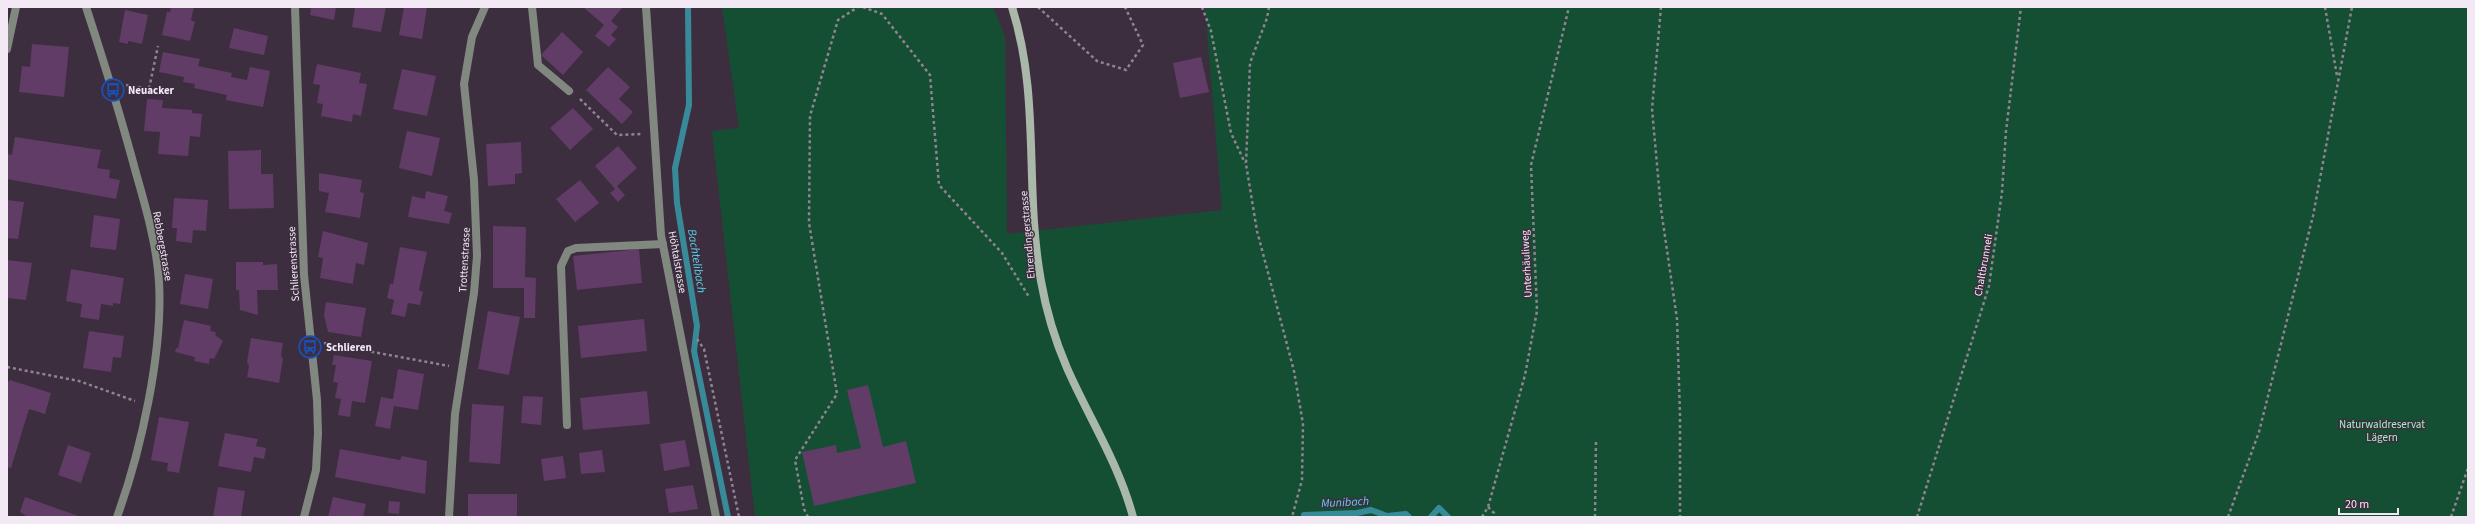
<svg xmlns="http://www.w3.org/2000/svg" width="2475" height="524" font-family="'Source Sans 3',sans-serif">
	<rect width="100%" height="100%" fill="#3d2e3f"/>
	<polygon fill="#144f33" points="722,7 993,7 1005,36 1007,234 1222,210 1205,7 2468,7 2468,517 755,517 712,131 739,128"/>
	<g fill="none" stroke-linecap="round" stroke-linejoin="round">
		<g stroke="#398a98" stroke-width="6">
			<polyline points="688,7 689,105 675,168 677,203 697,326 694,351 728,517"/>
			<polyline points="1304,515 1357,513 1371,510 1387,516 1406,514 1409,517"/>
			<polyline points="1431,517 1439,508 1448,517"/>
		</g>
	</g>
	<g fill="#603c66">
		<polygon points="171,7 194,7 191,20 195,22 190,41 162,35 167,12 170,12"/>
		<polygon points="311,7 336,7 334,20 310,15"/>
		<polygon points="355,7 386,7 381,32 352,27"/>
		<polygon points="404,7 427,7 422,39 399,35"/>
		<polygon points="583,7 623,7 611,21 618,27 611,35 616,39 609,47 595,36 604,25"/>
		<polygon points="125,10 148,15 142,44 128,41 128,44 119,42"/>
		<polygon points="234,28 268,36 264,55 229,48"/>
		<polygon points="562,32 583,52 563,75 541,55"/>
		<polygon points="32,44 69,47 64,97 19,92 22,66 30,67"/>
		<polygon points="163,52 200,59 198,66 232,73 231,77 247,80 250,67 270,71 263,107 226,100 227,95 194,88 195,84 183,82 184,77 159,72"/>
		<polygon points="1201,57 1209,92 1180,98 1173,63"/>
		<polygon points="317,64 361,73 359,83 367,84 361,116 353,114 352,122 321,116 323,104 317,103 320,85 313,84"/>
		<polygon points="608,67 630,87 619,99 633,112 622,124 586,90"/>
		<polygon points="402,69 436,76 427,116 393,109"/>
		<polygon points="147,99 163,100 162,108 192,110 192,113 202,114 200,137 190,136 188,156 158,154 160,132 144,131"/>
		<polygon points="573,108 593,129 570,150 550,128"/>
		<polygon points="407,131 440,138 432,176 399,168"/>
		<polygon points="15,137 101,150 97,168 110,170 109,178 120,180 116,199 7,179 8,154 12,155"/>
		<polygon points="521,142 522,173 515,174 515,184 488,186 486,144"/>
		<polygon points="618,146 637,168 617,186 625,195 618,202 610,193 615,189 595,166"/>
		<polygon points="261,150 261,174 273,174 274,208 229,209 228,151"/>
		<polygon points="319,173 362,180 360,192 364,193 360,218 325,212 329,193 319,191"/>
		<polygon points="580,180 599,203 575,222 556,199"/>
		<polygon points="426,191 448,196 444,211 452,213 449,224 408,217 412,196 425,199"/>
		<polygon points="174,198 208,200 206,231 193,230 192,243 176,241 177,228 172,228"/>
		<polygon points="7,200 24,202 18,239 7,238"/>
		<polygon points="94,215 120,219 116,250 90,247"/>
		<polygon points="493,226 526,227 525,277 536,278 535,318 524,318 524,288 493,288"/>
		<polygon points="323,231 368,243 364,265 356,263 353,284 320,278 323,258 318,257"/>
		<polygon points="400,247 427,252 419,290 423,292 420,305 408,303 405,317 391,314 394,300 387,298 390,284 393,284"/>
		<polygon points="639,249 642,283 577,290 573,256"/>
		<polygon points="7,260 32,263 26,300 7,298"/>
		<polygon points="236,262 263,262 263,265 277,264 278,290 257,290 258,315 240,310 239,290 236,290"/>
		<polygon points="71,269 124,278 120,304 113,303 113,306 101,304 99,320 80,317 82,304 66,301"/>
		<polygon points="185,274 213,279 208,309 180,304"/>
		<polygon points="326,302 366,308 361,337 328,332 324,315"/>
		<polygon points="488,311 520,317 509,375 478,369"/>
		<polygon points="644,319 647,351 581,358 578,326"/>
		<polygon points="184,320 211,326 210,331 216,332 215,335 223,341 214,359 210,358 209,364 194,361 195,357 175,352 176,348 178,348"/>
		<polygon points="89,331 124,336 121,358 113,357 111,372 83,368"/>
		<polygon points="251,338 283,343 281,355 283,359 279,383 247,377 249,366 247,362"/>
		<polygon points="334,355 372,361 365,403 352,401 350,417 338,415 341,399 335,398 338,383 333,382 336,365 332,365"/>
		<polygon points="398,369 424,374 418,410 394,406 390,429 375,426 381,397 393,399"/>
		<polygon points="10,380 51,393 45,414 29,409 11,468 7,467 7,383"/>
		<polygon points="868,385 883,447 906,441 916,483 814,506 802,452 836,445 837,453 861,448 847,390"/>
		<polygon points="647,391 650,424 583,430 580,398"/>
		<polygon points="523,396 543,397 541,425 521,423"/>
		<polygon points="472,404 504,406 500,464 469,462"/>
		<polygon points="159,417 189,422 179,473 167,471 168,463 151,460"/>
		<polygon points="225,433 258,439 256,446 266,448 264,459 254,457 251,472 218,466"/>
		<polygon points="685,440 690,466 664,471 660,444"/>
		<polygon points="68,445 91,453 81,483 58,475"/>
		<polygon points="340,449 400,460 402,456 427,461 425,494 335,477"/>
		<polygon points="602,450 605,472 581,474 579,453"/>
		<polygon points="563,456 566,478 544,481 541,459"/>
		<polygon points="693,485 698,509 669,513 665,489"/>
		<polygon points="218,487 245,491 241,517 213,517"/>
		<rect x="468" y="494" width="49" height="23"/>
		<polygon points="25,497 81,517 28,517 20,512"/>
		<polygon points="333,497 366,504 363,517 328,517"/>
		<polygon points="389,501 400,502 399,514 388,513"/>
	</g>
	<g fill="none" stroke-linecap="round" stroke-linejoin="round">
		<g stroke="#908392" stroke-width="2.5" stroke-dasharray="3 3" stroke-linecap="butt">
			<polyline points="863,7 882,14 930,75 939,185 1002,253 1029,297"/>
			<polyline points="1038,7 1097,61 1126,70 1143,45 1125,7"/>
			<polyline points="1202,7 1211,31 1231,133 1245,163"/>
			<polyline points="1269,7 1267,18 1250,63 1246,164 1257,231 1294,371 1303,424 1302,480 1292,517"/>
			<polyline points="1661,7 1652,109 1661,209 1677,319 1680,415 1680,517"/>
			<polyline points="2325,7 2337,76"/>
			<polyline points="126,85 149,89 158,46"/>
			<polyline points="580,99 617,135 642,134"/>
			<polyline points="697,339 704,349 739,517"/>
			<polyline points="324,343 449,366"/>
			<polyline points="7,367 79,381 135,401"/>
			<polyline points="1488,507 1494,513 1494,517"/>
			<polyline points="808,517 804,509 795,460 837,394 809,223 810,116 838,20 858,7"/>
			<polyline points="1482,517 1488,507 1525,375 1537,311 1531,165 1569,7"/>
			<polyline points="1595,517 1596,439"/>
			<polyline points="1917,517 1989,286 2002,192 2006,131 2021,7"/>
			<polyline points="2228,517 2259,432 2313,216 2352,7"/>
			<polyline points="2451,517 2468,468"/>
		</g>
		<g stroke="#80887f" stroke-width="8">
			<polyline points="532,7 538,65 569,91"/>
			<polyline points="567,425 561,266 568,251 576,248 663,244"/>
		</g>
		<g stroke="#80887f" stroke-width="8">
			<path d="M86 7C104 62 121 117 136 173 146 208 157 246 159 282 163 352 141 451 117 517"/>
			<polyline points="295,7 304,275 317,400 318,433 316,470 304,517"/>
			<polyline points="646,7 661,235 716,517"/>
			<polyline points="7,49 16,7"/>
			<polyline points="449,517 455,414 474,293 477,256 474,180 464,84 472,37 485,7"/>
		</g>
		<path stroke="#aab8a9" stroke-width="8" d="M1012 7C1041 99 1024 188 1041 281 1046 310 1055 340 1067 368 1089 418 1119 464 1133 517"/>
	</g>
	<defs>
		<g id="bus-ring" transform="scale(1.15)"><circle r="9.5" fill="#3d2e3f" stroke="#1a4fb4" stroke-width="1.5"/><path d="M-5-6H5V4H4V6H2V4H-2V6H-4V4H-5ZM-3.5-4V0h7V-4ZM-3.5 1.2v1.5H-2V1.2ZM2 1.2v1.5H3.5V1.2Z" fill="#1a4fb4"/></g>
	</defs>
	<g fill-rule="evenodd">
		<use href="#bus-ring" x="113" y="90"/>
		<use href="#bus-ring" x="310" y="347"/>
	</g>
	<g text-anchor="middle" stroke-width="3" stroke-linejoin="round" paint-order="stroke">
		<g font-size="11" font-weight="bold" fill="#f3e9f5" stroke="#3d2e3f" text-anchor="start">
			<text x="128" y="94">Neuacker</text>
			<text x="326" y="351">Schlieren</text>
		</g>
		<g font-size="11" fill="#f3e9f5" stroke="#3d2e3f">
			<text transform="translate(1027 235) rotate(-95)" y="4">Ehrendingerstrasse</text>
			<text transform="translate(163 246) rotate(80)" y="4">Rebbergstrasse</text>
			<text transform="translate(464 260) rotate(-87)" y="4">Trottenstrasse</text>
			<text transform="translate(678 262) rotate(80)" y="4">Höhtalstrasse</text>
			<text transform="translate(293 264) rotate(-93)" y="4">Schlierenstrasse</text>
			<text transform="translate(1526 264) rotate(-93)" y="4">Unterhäuliweg</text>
			<text transform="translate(1983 265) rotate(-80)" y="4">Chaltbrunneli</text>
		</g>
		<g font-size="11" fill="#9df5c3" stroke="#3d2e3f">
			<text x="2382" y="428">Naturwaldreservat<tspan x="2382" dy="13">Lägern</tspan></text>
		</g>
		<g font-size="12" font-style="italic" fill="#5ad3e8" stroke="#3d2e3f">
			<text transform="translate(697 261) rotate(81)" y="4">Bachtelibach</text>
			<text transform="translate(1345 502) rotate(-3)" y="4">Munibach</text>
		</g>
	</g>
	<rect width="2475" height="524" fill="none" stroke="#f3e9f5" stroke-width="16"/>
	<path d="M2339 508v6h59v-6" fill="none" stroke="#f3e9f5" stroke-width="2"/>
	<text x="2345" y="508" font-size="12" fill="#f3e9f5" stroke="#3d2e3f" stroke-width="3" paint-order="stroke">20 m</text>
</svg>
